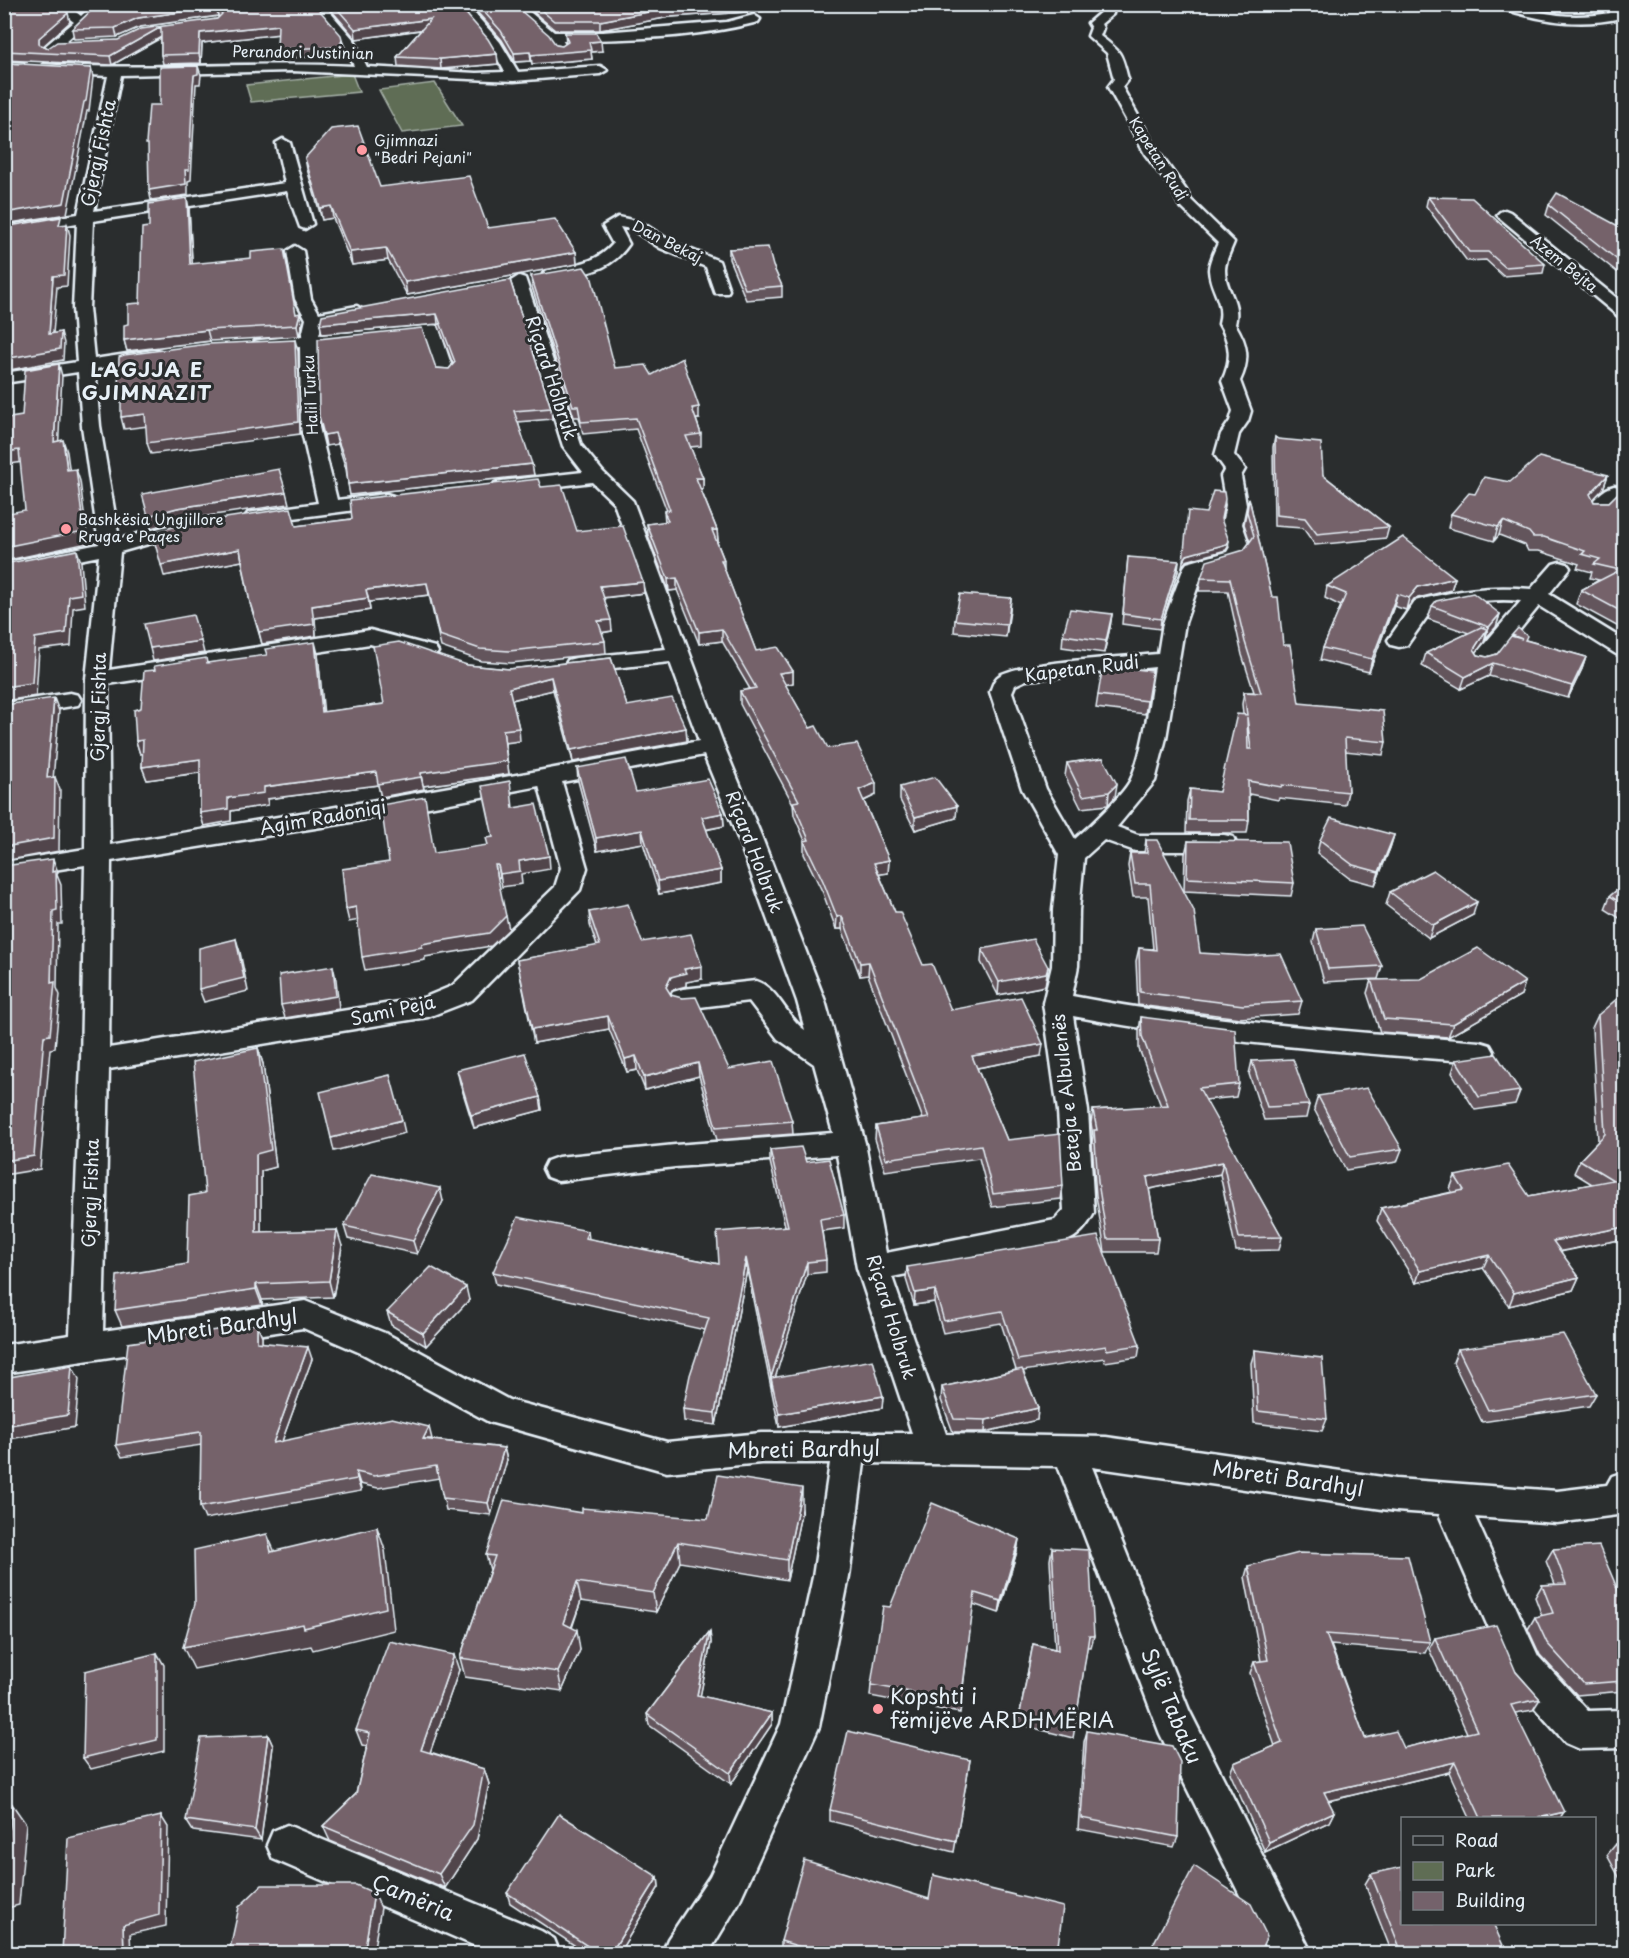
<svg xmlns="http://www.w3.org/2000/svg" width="1629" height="1958" font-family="'Playpen Sans',sans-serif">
	<rect width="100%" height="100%" fill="#2a2d2e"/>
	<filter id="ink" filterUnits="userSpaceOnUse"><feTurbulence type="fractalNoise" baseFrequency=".0167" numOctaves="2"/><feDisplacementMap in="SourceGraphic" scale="12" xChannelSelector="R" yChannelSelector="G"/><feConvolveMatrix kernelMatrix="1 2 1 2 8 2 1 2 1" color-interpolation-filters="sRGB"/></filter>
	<g filter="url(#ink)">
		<g fill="#5f6d54" stroke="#a4afa6" stroke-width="1.5">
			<polygon points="352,74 359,92 251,102 246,85"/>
			<polygon points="435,83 462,126 402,133 379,90"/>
		</g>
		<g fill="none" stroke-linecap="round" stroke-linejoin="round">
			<g stroke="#e8f1f8" stroke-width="5">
				<g id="street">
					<path d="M49 4H66L81 16 94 4H108L40 64C144 71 249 61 354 66L344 43 310 4H323L354 40 367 67 476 73 505 72 491 47 465 17 471 13 475 14 500 42 518 72 600 66 607 70 600 74 514 81 292 71 121 75 94 211 285 183 276 143 283 139 290 143 313 224 305 229 300 227 287 191 93 221 89 308 94 359 154 350 160 351 163 355 160 359 154 360 95 369 100 426 119 539 187 521 194 523 197 527 194 531 120 552 109 670 370 630 435 647 438 652 435 657 427 659 370 644 108 684 110 845C308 813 503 778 699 741L670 662 576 672 568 670 565 665 568 660 576 658 666 649 614 503 592 482 502 493 495 491 492 487 495 483 502 481 583 472 563 446 511 281 519 276 525 278 581 445 603 472 633 501 724 746 762 838 825 1001 865 1143 886 1253 1055 1220 1064 1210 1058 1111 1043 1003 1052 966 1053 910 1059 855 1022 789 990 692C992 687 994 679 999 676 1018 662 1128 657 1158 654L1163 623 1184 567 1187 563 1227 552 1230 547 1222 524 1226 505 1221 476 1225 469 1215 455 1221 434 1230 421 1233 411 1222 381C1232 360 1231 344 1219 324 1225 301 1210 291 1209 270 1209 262 1215 250 1218 243L1179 205 1172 190 1145 154 1108 87 1114 79 1107 53 1088 36 1091 28 1088 23 1103 10 1102 4H1114L1113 14 1101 24 1103 28 1100 36C1122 53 1121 52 1128 79L1122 87 1159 153 1186 190 1191 200 1234 242C1231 250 1225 261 1225 270 1225 291 1241 300 1235 324 1248 344 1250 360 1240 381L1251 411 1248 421 1239 434 1234 455 1245 469 1241 476 1246 505 1242 524 1250 547 1241 560 1203 571 1185 623 1166 738 1155 781 1117 827 1138 835H1224L1233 837 1236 843 1233 849 1224 851H1135L1104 840 1084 858 1079 910 1078 966 1072 996C1207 1022 1343 1031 1480 1042L1490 1045 1494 1052 1490 1059 1480 1062C1343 1052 1207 1042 1073 1016L1088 1111 1094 1213C1087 1226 1079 1237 1064 1242L892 1277 946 1434 1106 1437 1396 1479 1557 1491 1607 1485 1612 1476 1624 1472V1512L1617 1515 1557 1523 1475 1517 1538 1656 1588 1711 1624 1710V1748L1580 1749 1566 1743 1512 1682 1439 1514 1396 1511 1092 1467 1189 1710 1312 1954H1269L1160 1734 1058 1466 864 1463 849 1577 819 1727 738 1904 708 1954H662L668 1939 710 1876 781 1724 813 1577 830 1463H761L667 1472 489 1422 363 1354 303 1328 4 1373V1345L70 1335 81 1061 85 865 4 878V862L85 849 86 679 99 556 4 575V563L99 544 82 426 78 372 4 383V373L77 362 73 308 77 223 4 236V226L78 214 108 76 4 70V62L25 63 74 22ZM1155 667C1149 703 1145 743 1132 777 1126 793 1089 827 1075 839L1046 789 1012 692 1015 685 1026 680ZM704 755 738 838 797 1001 805 1030C786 1017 778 988 756 981L683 989 673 992 669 999 673 1006 683 1009 749 1001 778 1039 814 1064 833 1133 675 1145 558 1157 547 1161 543 1169 547 1177 558 1181 675 1167 837 1155 857 1268 912 1433H761L667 1442 509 1400 387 1334 305 1301 103 1331 109 1069 428 1017 472 1000 580 890 587 868 562 782ZM539 786 561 868 555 887 452 986 423 998 109 1048 111 861 340 824Z"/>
					<path d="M506 4H520L554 32H603L727 22 754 15 760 19 758 22C696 38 627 40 562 40L568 49 562 53 557 52 552 43Z"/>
					<path d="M1496 4C1518 4 1536 12 1558 15 1575 17 1593 16 1610 13L1609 4H1621L1623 15 1621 18C1586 26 1553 23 1518 13 1511 11 1502 9 1496 4Z"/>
					<polygon points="1505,210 1510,212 1624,304 1624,317 1618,316 1500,218 1497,215 1500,212"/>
					<path d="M618 217 641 222 672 242 719 261 729 290 727 293H715L706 267 660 248 631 229 620 227 629 244C614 266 594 273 569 276 561 277 553 279 545 277L543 274 545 271C571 264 594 266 613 244L603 226Z"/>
					<polygon points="295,246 303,251 311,299 319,313 357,306 365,311 363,315 322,323 319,335 432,325 438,326 454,373 451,377 439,377 425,336 318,345 319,427 337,500 386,494 393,496 396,500 393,504 386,506 255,523 248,521 245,517 248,513 318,503 301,427 300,347 261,350 255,349 252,345 255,341 261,340 302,336 306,319 295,299 287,251"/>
					<path d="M1614 486 1624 488V500L1618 499 1604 513H1590L1587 509C1593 500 1603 489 1614 486Z"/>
					<path d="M1560 562 1567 564 1570 568 1549 594 1624 640V655L1616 654 1539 606 1491 665 1483 667 1475 665 1472 660 1475 655 1521 601C1490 598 1461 603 1431 611L1407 645 1399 647 1391 645 1388 640 1415 601C1457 590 1488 585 1531 589L1553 564Z"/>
					<polygon points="70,693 78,695 81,700 78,705 4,717 4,703"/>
					<polygon points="287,1825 541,1931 554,1939 560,1954 494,1954 273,1859 267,1845 273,1831"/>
				</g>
			</g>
			<use href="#street" fill="#2a2d2e" fill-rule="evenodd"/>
		</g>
		<g fill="#64545c" stroke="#e8f1f8" stroke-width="1.5">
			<polygon points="4,4 70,22 44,46 48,48 118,40 217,19 219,17 218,16 140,27 117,37 74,39 72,29 98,4 314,4 344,48 341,56 279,58 277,49 278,34 202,43 201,63 163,64 161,55 161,38 112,65 4,60"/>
			<polygon points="69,4 91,4 82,13"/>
			<polygon points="326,4 513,4 556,45 562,46 566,43 565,33 602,51 591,52 592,59 532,64 531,61 515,62 502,40 477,12 472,11 466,14 497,54 498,64 441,69 398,66 397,57 421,30 356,39"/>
			<polygon points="524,4 763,4 763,11 670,17 600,30 555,30"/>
			<polygon points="305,158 488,228 576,252 577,264 407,295 388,260 352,265 333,218 322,220 307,169"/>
			<polygon points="1428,197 1545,264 1543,273 1503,276 1486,260 1467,261 1426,206"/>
			<polygon points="1549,205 1620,227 1624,228 1624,271 1617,272 1546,215"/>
			<polygon points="189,208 192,264 297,314 302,324 299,336 210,341 127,351 124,340 140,303 149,227"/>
			<polygon points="729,249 773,266 782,286 782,297 746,300 729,259"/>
			<polygon points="531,276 615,368 652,375 699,419 696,419 701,434 701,446 690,447 703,478 703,489 701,490 717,530 718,541 717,542 724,560 724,568 756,651 793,671 793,683 785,685 810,728 828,748 876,795 864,801 889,860 888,873 879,874 895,912 923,965 951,1010 1041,1056 977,1068 1007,1140 1063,1186 1061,1199 992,1207 979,1158 885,1171 875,1139 876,1126 923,1119 868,975 860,976 842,929 836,929 823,893 804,854 804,841 805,841 794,815 793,804 740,704 740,691 750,689 722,641 699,644 677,590 669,591 648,535 647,524 665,522 664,511 667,511 636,429 583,434 579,417 574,417 532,287"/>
			<polygon points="510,280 551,408 552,419 518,422 534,475 350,495 346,469 338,444 326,446 319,416 436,368 449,369 453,364 438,324 322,334 320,324"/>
			<polygon points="1275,437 1389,527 1386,538 1315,545 1303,528 1274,526 1273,447"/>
			<polygon points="1608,475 1603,489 1593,499 1594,502 1609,502 1624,488 1624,630 1576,604 1581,590 1599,580 1590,578 1592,572 1577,568 1579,564 1539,551 1528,551 1525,545 1499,535 1494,541 1448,528 1451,514 1475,494 1510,482"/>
			<polygon points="1624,477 1624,487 1622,485"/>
			<polygon points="541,487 577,531 643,582 644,593 604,598 612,631 602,633 605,641 606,653 511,663 481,661 441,647 429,595 369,602 370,610 315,618 316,636 262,644 250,603 242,561 164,576 296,526 352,519"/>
			<polygon points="1249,498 1283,645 1299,703 1386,742 1383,755 1345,751 1348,792 1345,805 1279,798 1278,800 1249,794 1249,820 1247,833 1186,833 1187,801 1190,789 1219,792 1243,714 1242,704 1244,692 1254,692 1242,655 1228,591 1199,591 1201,578 1244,550 1250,542 1244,524"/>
			<polygon points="1128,557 1178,571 1160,629 1122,624"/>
			<polygon points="1455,578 1451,590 1414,599 1406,610 1394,606 1369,672 1320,660 1323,648 1341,606 1325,598 1327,586"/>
			<polygon points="1011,598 1006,637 954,632 955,620"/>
			<polygon points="1432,606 1500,614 1496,627 1485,639 1484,639 1476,652 1478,655 1487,657 1497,654 1526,640 1586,657 1582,669 1568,698 1489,676 1461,689 1422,666 1426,653 1469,633 1428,619"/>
			<polygon points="1112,614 1110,627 1104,653 1062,647 1063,635"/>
			<polygon points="318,654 323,712 384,704 467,665 509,669 611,658 627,706 686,728 687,741 573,762 553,690 512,700 519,728 520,741 505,743 509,774 423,786 424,789 381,797 378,785 267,799 268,805 231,811 231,821 204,826 200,813 200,773 147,780 142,767 143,753 140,754 136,741 141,708 207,663"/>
			<polygon points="1152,671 1145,714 1096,708 1098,695"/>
			<polygon points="1103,758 1115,797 1108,805 1081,808 1065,776 1067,763"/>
			<polygon points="577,768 636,792 723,813 724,826 706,830 721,870 721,883 659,894 643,843 597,851 578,781"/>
			<polygon points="900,787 956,818 915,830 900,800"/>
			<polygon points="1394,835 1390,848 1375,885 1349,878 1317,853 1320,840"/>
			<polygon points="1146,840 1200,953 1302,1001 1298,1014 1240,1018 1138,1005 1136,961 1139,948 1153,949 1148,897 1133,897 1128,866 1130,853 1144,853"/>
			<polygon points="1188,841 1294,883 1291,896 1184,891 1185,854"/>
			<polygon points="1624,884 1624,921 1605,909 1610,896"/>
			<polygon points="1390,892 1473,915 1429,938 1386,905"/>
			<polygon points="589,912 642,942 702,979 686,982 686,986 672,990 670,994 729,1069 792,1121 793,1134 717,1140 699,1076 645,1090 637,1070 627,1072 609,1029 534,1043 517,960 597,946 590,925"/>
			<polygon points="1316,929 1382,966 1378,979 1324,982 1313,942"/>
			<polygon points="982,949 1048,967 1045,986 998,995 981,962"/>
			<polygon points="1371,980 1525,982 1521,995 1448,1037 1380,1032 1367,993"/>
			<polygon points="1624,1000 1624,1239 1560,1252 1579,1277 1573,1290 1509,1306 1483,1268 1416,1283 1377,1221 1381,1208 1452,1192 1450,1189 1455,1176 1529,1196 1592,1184 1574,1173 1580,1160 1598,1141 1592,1028 1598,1015"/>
			<polygon points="1141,1017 1239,1084 1236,1097 1205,1100 1282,1237 1279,1250 1236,1251 1220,1174 1149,1189 1158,1239 1156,1252 1105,1252 1096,1195 1092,1143 1093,1136 1091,1123 1093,1110 1161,1106 1139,1049 1139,1030"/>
			<polygon points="258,1048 263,1064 276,1167 261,1171 261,1232 342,1246 333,1297 262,1300 262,1305 122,1326 115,1310 187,1264 205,1193"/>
			<polygon points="1456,1060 1520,1091 1515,1104 1475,1110 1452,1073"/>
			<polygon points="1252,1061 1309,1105 1306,1118 1264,1120 1249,1074"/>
			<polygon points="457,1070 540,1097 542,1110 474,1128 460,1083"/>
			<polygon points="1318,1096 1402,1149 1397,1162 1346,1170 1314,1109"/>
			<polygon points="770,1150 806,1162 844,1215 844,1228 822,1231 826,1260 826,1272 807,1274 775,1377 883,1396 882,1408 779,1427 747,1270 716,1425 684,1421 683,1409 705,1330 496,1284 493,1272 588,1231 589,1239 719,1264 785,1226 770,1162"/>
			<polygon points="443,1201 417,1254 348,1239 344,1226"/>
			<polygon points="907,1267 1140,1345 1138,1357 1105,1362 1104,1358 1023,1371 1038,1408 1037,1420 985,1432 953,1432 941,1400 942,1387 1016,1370 1001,1323 943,1333 934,1302 914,1305 906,1279"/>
			<polygon points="469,1300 426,1346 391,1325 387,1312"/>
			<polygon points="257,1324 262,1336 262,1343 312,1359 282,1441 432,1440 504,1448 507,1460 491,1515 446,1510 439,1478 378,1488 360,1484 361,1491 205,1519 200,1507 201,1445 122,1457 116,1445"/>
			<polygon points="1458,1349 1596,1394 1589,1406 1482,1422 1453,1362"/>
			<polygon points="1255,1350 1327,1419 1322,1431 1254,1423 1251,1363"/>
			<polygon points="802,1509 787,1580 680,1562 656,1612 581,1601 572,1628 580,1650 562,1691 465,1677 460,1658 490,1570 486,1555 582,1513 708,1519"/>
			<polygon points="1019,1539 1017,1551 999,1613 973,1604 960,1713 870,1696 871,1685 890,1607"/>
			<polygon points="1052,1548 1094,1636 1091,1647 1087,1647 1075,1727 1073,1738 1018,1724 1033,1644 1055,1649 1050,1560"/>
			<polygon points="1553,1549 1624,1604 1624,1691 1577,1695 1540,1655 1528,1629 1535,1617 1542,1616 1535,1597 1542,1585 1555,1584 1546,1561"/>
			<polygon points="1248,1566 1430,1642 1425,1653 1331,1645 1365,1738 1404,1748 1467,1733 1429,1649 1435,1638 1516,1672 1540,1699 1533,1710 1515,1713 1560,1818 1470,1818 1449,1772 1328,1801 1334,1812 1329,1822 1265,1852 1230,1773 1234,1763 1275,1746 1250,1673 1254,1662 1261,1661 1245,1577"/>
			<polygon points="710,1631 711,1643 700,1696 772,1713 772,1724 731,1784 649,1725 647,1714"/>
			<polygon points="459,1670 430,1752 484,1769 489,1784 477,1839 445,1888 330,1841 323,1826 356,1794 367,1746 362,1745 356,1730"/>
			<polygon points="1087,1731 1178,1837 1174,1847 1078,1829 1084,1742"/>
			<polygon points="268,1735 273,1746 261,1840 193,1831 186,1820"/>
			<polygon points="970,1760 954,1852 830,1821 830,1810"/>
			<polygon points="1624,1842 1624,1886 1607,1855 1616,1844"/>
			<polygon points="1371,1874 1505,1950 1503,1953 1392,1953 1365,1884"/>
			<polygon points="658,1877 659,1887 619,1953 586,1953 510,1903 507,1893"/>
			<polygon points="781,1941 1057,1953 789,1953 781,1951"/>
		</g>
		<g fill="#51454b" stroke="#e8f1f8" stroke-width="1.5">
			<polygon points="80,4 91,4 82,13"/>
			<polygon points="466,4 471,4 472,11 464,15 462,9 463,6"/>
			<polygon points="730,4 763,4 763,11 670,17 600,30 600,21 669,8"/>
			<polygon points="216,7 218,16 140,27 117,37 115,28 138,18"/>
			<polygon points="68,13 70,22 42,47 39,44 39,38"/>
			<polygon points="431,19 432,28 356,39 355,29"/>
			<polygon points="278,25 280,34 202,43 201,63 199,54 200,33"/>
			<polygon points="161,27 163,36 112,65 110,56"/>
			<polygon points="342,39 344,48 341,56 340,47"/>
			<polygon points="601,41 602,51 591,52 592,59 532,64 531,55 589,42"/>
			<polygon points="530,52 531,61 515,62 514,53"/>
			<polygon points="497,54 498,64 441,69 440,59"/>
			<polygon points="198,66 201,75 200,84 196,84 191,180 188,181 188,195 151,200 149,190 185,170 194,75"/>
			<polygon points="91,68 93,77 89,111 87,111 67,214 4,224 4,213"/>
			<polygon points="187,198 189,208 193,275 190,264"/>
			<polygon points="331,206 333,218 322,220 320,208"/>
			<polygon points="67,224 70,235 67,286 57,287 52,345 49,334 53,276"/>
			<polygon points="386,248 388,260 352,265 350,252"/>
			<polygon points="576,252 577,264 407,295 405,282"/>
			<polygon points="300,313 302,324 299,336 297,325"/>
			<polygon points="437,314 438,324 322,334 320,324"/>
			<polygon points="207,330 210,341 127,351 124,340"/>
			<polygon points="61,332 64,343 63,360 4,371 4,359"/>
			<polygon points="295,340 298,351 300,434 151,454 147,443"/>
			<polygon points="59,364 62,376 58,453 54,442"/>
			<polygon points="121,388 121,400 118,389"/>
			<polygon points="699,407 699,419 693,419 692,408"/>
			<polygon points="145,414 148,426 124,429 121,417"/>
			<polygon points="335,433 338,444 326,446 324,435"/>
			<polygon points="63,440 67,452 71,482 67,470"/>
			<polygon points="19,450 23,462 4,465 4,452"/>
			<polygon points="532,464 534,475 350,495 348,484"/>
			<polygon points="76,469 80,481 88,543 4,561 4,547"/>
			<polygon points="1608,475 1603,489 1585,508 1590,494"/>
			<polygon points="696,478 703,478 703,489 697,490"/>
			<polygon points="286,492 289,504 180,520 151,528 148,516 177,508"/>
			<polygon points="1503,521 1499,535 1494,541 1498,527"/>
			<polygon points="712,530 717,530 718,541 713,542"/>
			<polygon points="1229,541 1228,547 1226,550 1186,561 1182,567 1183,561 1187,555"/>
			<polygon points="240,549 242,561 164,576 161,565"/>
			<polygon points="77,550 81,562 85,606 73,608 71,646 39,650 36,696 4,701 4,687 35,638 69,596"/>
			<polygon points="1179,561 1178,571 1160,629 1161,619"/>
			<polygon points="677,578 677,590 669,591 668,579"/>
			<polygon points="1455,578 1451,590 1414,599 1406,610 1409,598 1418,587"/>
			<polygon points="643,582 644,593 601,598 600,586"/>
			<polygon points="427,583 429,595 369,602 366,590"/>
			<polygon points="1397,594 1394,606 1369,672 1372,659"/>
			<polygon points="368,598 370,610 315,618 316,636 262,644 259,632 312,606"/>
			<polygon points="1011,598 1010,611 1006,637 1007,625"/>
			<polygon points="1112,614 1110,627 1104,653 1106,641"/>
			<polygon points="1500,614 1496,627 1485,639 1489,627"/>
			<polygon points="611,620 612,631 599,633 598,621"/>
			<polygon points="722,629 722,641 699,644 699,632"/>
			<polygon points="1487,629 1484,642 1470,661 1474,649"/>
			<polygon points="201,641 204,653 153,661 150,648"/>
			<polygon points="315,642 318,654 325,725 322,712"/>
			<polygon points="1586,657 1582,669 1568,698 1572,686"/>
			<polygon points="1493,663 1489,676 1461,689 1465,677"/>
			<polygon points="793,671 793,683 779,686 779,673"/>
			<polygon points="551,677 553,690 511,700 509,688"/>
			<polygon points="54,698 59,711 52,791 47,778"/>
			<polygon points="686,728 687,741 573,762 571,750"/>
			<polygon points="503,730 509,774 423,786 421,773"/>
			<polygon points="143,740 147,753 140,754 136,741"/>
			<polygon points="200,759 204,772 147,780 142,767"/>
			<polygon points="376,772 421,777 424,789 381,797 378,785 267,799 268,805 231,811 231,821 204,826 200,813 228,798 264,787"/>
			<polygon points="55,777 60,790 59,851 4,861 4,847"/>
			<polygon points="876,783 876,795 859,803 859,790"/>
			<polygon points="1117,784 1115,797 1108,805 1109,792"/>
			<polygon points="957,806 956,818 915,830 915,817"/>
			<polygon points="723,813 724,826 703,830 702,817"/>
			<polygon points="642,830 643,843 597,851 596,838"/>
			<polygon points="1394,835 1390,848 1375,885 1379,872"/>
			<polygon points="549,856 550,869 521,874 522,884 502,887 500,874 519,861"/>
			<polygon points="53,859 58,872 57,875 61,885 62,924 58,924 57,988 60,995 55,1048 50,1049 40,1169 4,1175 4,1161 44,1036 51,983 52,872"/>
			<polygon points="889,860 888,873 874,875 874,863"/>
			<polygon points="495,865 498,865 500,877 498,878"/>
			<polygon points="721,870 721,883 659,894 658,881"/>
			<polygon points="1477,902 1473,915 1429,938 1433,925"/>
			<polygon points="356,907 360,920 349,922 346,909"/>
			<polygon points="506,916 509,929 491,946 425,957 425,960 365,970 362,957 422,944"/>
			<polygon points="842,916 842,929 836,929 837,917"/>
			<polygon points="236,939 240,952 248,991 204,1002 199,989"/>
			<polygon points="869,962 868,975 860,976 860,963"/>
			<polygon points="333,966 336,979 339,1009 285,1018 281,1005"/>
			<polygon points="702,966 702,979 686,982 686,986 672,990 667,1000 666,987 671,977 684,969"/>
			<polygon points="1048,967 1045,986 998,995 999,982"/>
			<polygon points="1525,982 1521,995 1448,1037 1453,1024"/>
			<polygon points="608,1016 609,1029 534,1043 532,1029"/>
			<polygon points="1043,1044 1041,1056 971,1069 972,1056"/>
			<polygon points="258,1048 263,1064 276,1167 261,1171 261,1248 256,1232 256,1154"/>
			<polygon points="636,1056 637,1070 627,1072 625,1059"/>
			<polygon points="698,1063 699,1076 645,1090 644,1077"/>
			<polygon points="540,1097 542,1110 474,1128 471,1115"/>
			<polygon points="402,1120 405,1133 334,1151 331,1138"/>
			<polygon points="1223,1162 1220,1174 1145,1190 1147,1177"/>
			<polygon points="440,1188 443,1201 417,1254 413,1241"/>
			<polygon points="1624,1227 1624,1239 1547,1254 1553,1241"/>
			<polygon points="337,1230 342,1246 333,1297 329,1281"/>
			<polygon points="1489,1255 1483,1268 1416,1283 1420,1271"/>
			<polygon points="746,1258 747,1270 716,1425 715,1413"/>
			<polygon points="807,1262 807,1274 773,1385 771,1378 772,1390 771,1377"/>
			<polygon points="1579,1277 1573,1290 1509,1306 1514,1293"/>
			<polygon points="256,1284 262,1300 262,1305 256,1289"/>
			<polygon points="466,1287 469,1300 426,1346 423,1333"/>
			<polygon points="935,1290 934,1302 914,1305 915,1293"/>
			<polygon points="257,1324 262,1336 262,1355 257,1342"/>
			<polygon points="308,1347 312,1359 277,1455 273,1443"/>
			<polygon points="72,1366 79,1379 75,1427 4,1440 4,1426"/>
			<polygon points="883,1396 882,1408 779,1427 779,1414"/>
			<polygon points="1038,1408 1037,1420 985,1432 986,1420"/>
			<polygon points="429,1427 432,1439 423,1439"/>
			<polygon points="504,1448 507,1460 491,1515 488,1503"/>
			<polygon points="356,1472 360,1484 361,1491 357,1479"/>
			<polygon points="802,1488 802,1509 787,1580 787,1560"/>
			<polygon points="377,1527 385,1550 394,1630 313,1650 311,1646 194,1669 183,1647"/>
			<polygon points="267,1534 277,1557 271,1552"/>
			<polygon points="1019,1539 1017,1551 999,1613 1001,1601"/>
			<polygon points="678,1542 680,1562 656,1612 653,1593"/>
			<polygon points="577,1582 581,1601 566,1642 563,1623"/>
			<polygon points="577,1630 580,1650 562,1691 558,1672"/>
			<polygon points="710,1631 711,1643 698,1707 697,1695"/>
			<polygon points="157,1653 164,1665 164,1751 91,1769 83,1758"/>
			<polygon points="454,1655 459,1670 426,1764 421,1750"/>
			<polygon points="772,1713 772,1724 731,1784 730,1773"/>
			<polygon points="268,1735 273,1746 261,1840 255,1830"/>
			<polygon points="1455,1762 1449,1772 1319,1803 1324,1792"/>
			<polygon points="484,1769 489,1784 477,1839 445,1888 439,1874"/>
			<polygon points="12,1804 26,1824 19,1905 4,1909 4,1880"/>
			<polygon points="1334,1812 1329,1822 1265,1852 1269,1842"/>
			<polygon points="1564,1812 1560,1818 1538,1818"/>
			<polygon points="161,1816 168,1827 166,1926 130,1934 131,1953 124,1953 123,1925"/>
			<polygon points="658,1877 659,1887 619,1953 611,1953"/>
			<polygon points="374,1893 381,1908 373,1953 364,1953"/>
		</g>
		<g fill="#74626b" stroke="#e8f1f8" stroke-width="1.5" fill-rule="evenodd">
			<polygon points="4,4 56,4 68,13 39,38 39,44 48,48 57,42 118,40 141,29 217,19 224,12 216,7 138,18 115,28 72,29 98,4 314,4 341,35 342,39 340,47 277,49 278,25 200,33 199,54 161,55 161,27 110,56 4,51"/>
			<polygon points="333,4 466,4 463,6 462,9 488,39 497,54 440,59 397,57 431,19 355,29"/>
			<polygon points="477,4 513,4 549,35 556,45 562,46 568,42 565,33 596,33 601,41 589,42 591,50 531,55 530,52 514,53 501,31"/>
			<polygon points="534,4 730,4 669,8 600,21 554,21"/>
			<polygon points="4,63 91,68 86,101 84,102 64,203 4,213"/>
			<polygon points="198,66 198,74 194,75 193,86 189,170 185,170 186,184 149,190 148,144 146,144 149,105 160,105 160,67"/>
			<polygon points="358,126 380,187 469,176 488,228 555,219 576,252 405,282 386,248 350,252 331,206 320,208 305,158 331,129"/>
			<polygon points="1557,193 1620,227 1624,228 1624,261 1620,262 1549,205"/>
			<polygon points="1428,197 1472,198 1545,264 1505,267 1488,252 1469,252"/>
			<polygon points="187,198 190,264 251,258 251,252 284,249 296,314 300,313 297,325 207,330 124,340 124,325 128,324 128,304 140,303 142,228 149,227 149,204"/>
			<polygon points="61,217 59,225 67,224 64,275 53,276 49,334 61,332 60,349 4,359 4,227"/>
			<polygon points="768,247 773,266 782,286 745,289 729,249"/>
			<polygon points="584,267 592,279 615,368 646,365 652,375 682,358 699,407 692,408 701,434 686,436 703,478 696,478 717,530 712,530 724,560 721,560 756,651 778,647 793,671 779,673 810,728 816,726 828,748 857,744 876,783 859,790 889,860 874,863 895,912 900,912 923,965 932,964 951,1010 1021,997 1043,1044 972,1056 1007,1140 1060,1134 1063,1186 993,1194 981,1145 886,1159 876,1126 929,1118 869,962 860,963 842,916 837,917 823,881 804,841 809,840 793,802 799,801 740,691 756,688 722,629 699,632 677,578 668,579 647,524 668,521 664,511 670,510 636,418 581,422 578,406 573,406 531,276"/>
			<polygon points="510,280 551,408 514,411 532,464 348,484 346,462 335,433 324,435 319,416 318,339 422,328 436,368 449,369 455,362 437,314 320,324 322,315"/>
			<polygon points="295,340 298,422 147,443 145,414 121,417 121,388 118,389 119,357 124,355 208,344"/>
			<polygon points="59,364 54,442 63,440 67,470 76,469 84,531 4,547 4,514 25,510 19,450 4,452 4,419 22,416 25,370"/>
			<polygon points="1275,437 1278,439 1321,443 1323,475 1389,527 1317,534 1305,518 1276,515"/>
			<polygon points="1539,457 1608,475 1590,494 1594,502 1609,502 1623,488 1624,488 1624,613 1581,590 1620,570 1594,564 1600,559 1582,554 1585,551 1544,537 1533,537 1529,532 1503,521 1498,527 1451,514 1469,493 1475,494 1484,477 1510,482"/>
			<polygon points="279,469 286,492 177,508 148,516 142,494"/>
			<polygon points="538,479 541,487 562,485 577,531 623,526 643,582 600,586 611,620 598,621 605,641 509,651 480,649 439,635 427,583 366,590 368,598 312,606 314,624 259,632 250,603 240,549 161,565 152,533 180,525 291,508 296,526 352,519 350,500"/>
			<polygon points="1213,491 1224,492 1225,499 1221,519 1229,541 1227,544 1187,555 1183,561 1188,511 1206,513"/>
			<path d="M1249 498 1272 597H1278L1283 645H1290L1299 703 1383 711 1386 742 1345 738 1348 792 1282 785 1281 787 1248 781 1249 820H1189L1190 789 1219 792 1237 714 1247 715 1244 692 1261 693 1245 642 1230 579 1201 578 1207 561 1244 550 1254 536 1247 512ZM1247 717 1251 749H1248Z"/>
			<polygon points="1403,537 1455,578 1418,587 1409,598 1397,594 1372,659 1323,648 1346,594 1327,586"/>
			<polygon points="77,550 81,594 69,596 66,633 35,638 32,683 4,687 4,564"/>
			<polygon points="1128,557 1179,561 1161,619 1123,614"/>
			<polygon points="1473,593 1500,614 1489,627 1432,606 1436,601"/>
			<polygon points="960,594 1011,598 1007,625 955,620"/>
			<polygon points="1070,609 1112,614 1106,641 1063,635"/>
			<polygon points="193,615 201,641 150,648 144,624"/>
			<polygon points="1481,627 1487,629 1474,649 1478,655 1487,657 1497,654 1511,636 1522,639 1512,635 1518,628 1527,636 1525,640 1586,657 1572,686 1493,663 1465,677 1426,653"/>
			<polygon points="315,642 322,712 384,704 373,646 399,642 467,665 509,669 611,658 627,706 672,698 686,728 571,750 551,677 509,688 519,728 503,730 507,761 421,773 421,777 378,784 376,772 264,787 264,793 228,798 228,809 200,813 200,759 142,767 143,740 136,741 134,710 141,708 144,671 155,670 154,666 206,658 207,663 267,655 265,649"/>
			<polygon points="1103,665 1152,671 1147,701 1098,695"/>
			<polygon points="54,698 47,778 55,777 54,838 4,847 4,705"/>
			<polygon points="1103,758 1117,784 1109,792 1083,796 1067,763"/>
			<polygon points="626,759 636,792 708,779 723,813 702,817 721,870 658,881 642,830 596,838 577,768"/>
			<polygon points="935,777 957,806 915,817 900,787"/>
			<polygon points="510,781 513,808 536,804 549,856 519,861 520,871 500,874 498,865 495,865 506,916 489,933 422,944 422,947 362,957 356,907 346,909 342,869 389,862 381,805 425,797 434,853 488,845 486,838 493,837 482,786"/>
			<polygon points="1331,818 1394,835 1379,872 1353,865 1320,840"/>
			<polygon points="1146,840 1157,840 1194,911 1200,953 1248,956 1281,954 1302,1001 1243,1005 1140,992 1139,948 1156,950 1150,884 1135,884 1130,853 1147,853"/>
			<polygon points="1188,841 1287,842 1294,883 1187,878"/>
			<polygon points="53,859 52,872 56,871 57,910 53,911 51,983 55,982 50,1035 44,1036 34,1156 4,1161 4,866"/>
			<polygon points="1433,870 1477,902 1433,925 1390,892"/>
			<polygon points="1624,884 1624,905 1610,896"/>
			<polygon points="628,904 642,942 691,934 702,966 684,969 686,973 671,977 666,987 671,995 682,998 696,997 729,1069 773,1061 792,1121 716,1127 698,1063 644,1077 636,1056 625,1059 608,1016 532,1029 517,960 600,945 589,912"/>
			<polygon points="1362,926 1382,966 1328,969 1316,929"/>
			<polygon points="236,939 244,978 199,989 199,948"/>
			<polygon points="1033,939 1048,967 1046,973 999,982 982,949"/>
			<polygon points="1478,948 1525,982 1453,1024 1384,1019 1371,980 1421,979"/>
			<polygon points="333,966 336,996 281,1005 279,975"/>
			<polygon points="1619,997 1624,1000 1624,1227 1553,1241 1579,1277 1514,1293 1489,1255 1420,1271 1381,1208 1464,1190 1455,1176 1508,1165 1529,1196 1613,1180 1580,1160 1605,1134 1598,1015"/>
			<polygon points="1141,1017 1235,1029 1239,1084 1199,1088 1282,1237 1239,1238 1223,1162 1147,1177 1158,1239 1107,1239 1098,1182 1094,1130 1097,1130 1093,1110 1168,1105 1142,1036"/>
			<polygon points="258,1048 271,1150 256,1154 256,1232 337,1230 329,1281 256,1284 256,1289 115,1310 117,1276 187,1264 189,1196 205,1193 193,1062"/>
			<polygon points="525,1053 540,1097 471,1115 457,1070"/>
			<polygon points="1496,1054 1520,1091 1479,1097 1456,1060"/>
			<polygon points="1293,1059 1309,1105 1267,1107 1252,1061"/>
			<polygon points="390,1075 402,1120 331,1138 320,1092"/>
			<polygon points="1367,1088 1402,1149 1350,1157 1318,1096"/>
			<polygon points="801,1147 806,1162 829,1159 844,1215 820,1219 826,1260 807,1262 771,1377 746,1258 715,1413 683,1409 690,1375 709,1318 493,1272 518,1217 588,1231 585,1238 719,1264 717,1232 788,1226 770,1150"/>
			<polygon points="372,1174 440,1188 413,1241 344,1226"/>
			<polygon points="1098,1236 1140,1345 1107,1350 1106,1346 1018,1360 1002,1311 944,1321 935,1290 915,1293 907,1267"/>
			<polygon points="431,1267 466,1287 423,1333 387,1312"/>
			<polygon points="257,1324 257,1342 308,1347 273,1443 392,1418 429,1427 423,1439 504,1448 488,1503 443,1498 436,1466 374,1476 356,1472 357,1479 200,1507 201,1432 116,1445 128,1343"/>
			<polygon points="1563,1334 1596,1394 1488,1410 1458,1349"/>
			<polygon points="1255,1350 1322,1358 1327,1419 1258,1411"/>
			<polygon points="873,1360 883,1396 779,1414 771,1378"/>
			<polygon points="72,1366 68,1415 4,1426 4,1378"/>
			<polygon points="1022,1369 1038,1408 986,1420 954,1419 942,1387"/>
			<polygon points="718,1475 802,1488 787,1560 678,1542 653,1593 577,1582 563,1623 577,1630 558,1672 460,1658 495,1556 486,1555 504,1500 582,1513 582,1508 708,1519"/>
			<polygon points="932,1503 1019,1539 1001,1601 975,1593 961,1701 871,1685 883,1606 890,1607"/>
			<polygon points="377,1527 386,1608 304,1628 303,1624 183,1647 195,1604 194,1550 267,1534 271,1552"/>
			<polygon points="1599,1546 1624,1604 1624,1681 1584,1684 1547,1643 1535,1617 1553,1613 1542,1585 1566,1584 1553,1549"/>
			<polygon points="1052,1548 1089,1550 1094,1636 1089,1636 1075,1727 1020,1713 1033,1644 1058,1650"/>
			<polygon points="1299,1553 1408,1556 1430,1642 1326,1634 1365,1738 1396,1731 1404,1748 1477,1731 1435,1638 1496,1625 1516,1672 1540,1699 1511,1705 1564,1812 1538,1818 1481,1818 1455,1762 1324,1792 1334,1812 1269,1842 1234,1763 1282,1743 1254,1662 1268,1660 1248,1566"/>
			<polygon points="710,1631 697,1695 772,1713 730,1773 647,1714"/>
			<polygon points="389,1641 454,1655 421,1750 484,1769 473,1825 439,1874 323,1826 356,1794 370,1733 356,1730"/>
			<polygon points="157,1653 157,1740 83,1758 85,1671"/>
			<polygon points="848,1731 970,1760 956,1841 830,1810"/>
			<polygon points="1087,1731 1172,1746 1180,1762 1178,1837 1081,1818"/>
			<polygon points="268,1735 255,1830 186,1820 201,1738"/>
			<polygon points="12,1804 4,1880 4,1806"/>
			<polygon points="559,1814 658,1877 611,1953 598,1953 507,1893"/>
			<polygon points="161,1816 159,1915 123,1925 124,1953 62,1953 68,1838"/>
			<polygon points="1624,1842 1624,1860 1616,1844"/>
			<polygon points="804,1860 929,1899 933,1875 1063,1907 1057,1953 820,1953 781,1941"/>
			<polygon points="1194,1866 1251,1904 1267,1936 1259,1953 1151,1953 1149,1952"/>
			<polygon points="1402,1867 1402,1923 1493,1923 1505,1950 1491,1953 1402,1953 1371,1874"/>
			<polygon points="262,1885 356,1885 374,1893 364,1953 229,1953 239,1907"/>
		</g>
	</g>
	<g fill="#ff9aa2" stroke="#2a2d2e" stroke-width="2">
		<circle cx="362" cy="150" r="6"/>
		<circle cx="66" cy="529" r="6"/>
		<circle cx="878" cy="1709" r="6"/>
	</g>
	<g text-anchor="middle" stroke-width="6" stroke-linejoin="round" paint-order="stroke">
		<g font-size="15" fill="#e8f1f8" stroke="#2a2d2e">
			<text transform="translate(303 53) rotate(1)" y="5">Perandori Justinian</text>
			<text transform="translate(1158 159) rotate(58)" y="5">Kapetan Rudi</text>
			<text transform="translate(667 242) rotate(27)" y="5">Dan Bekaj</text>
			<text transform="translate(1564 264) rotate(39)" y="5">Azem Bejta</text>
			<text transform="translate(311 395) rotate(-93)" y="5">Halil Turku</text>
		</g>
		<g font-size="15" fill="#e8f1f8" stroke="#2a2d2e" text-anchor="start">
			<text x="374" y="146">Gjimnazi<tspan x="374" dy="17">"Bedri Pejani"</tspan></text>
			<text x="78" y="525">Bashkësia Ungjillore<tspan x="78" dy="17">Rruga e Paqes</tspan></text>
		</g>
		<g font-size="18" fill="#e8f1f8" stroke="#2a2d2e">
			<text transform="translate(99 153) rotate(-78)" y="6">Gjergj Fishta</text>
			<text transform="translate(551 378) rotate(72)" y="6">Riçard Holbruk</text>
			<text transform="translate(1082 669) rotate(-7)" y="6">Kapetan Rudi</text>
			<text transform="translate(99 707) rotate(-89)" y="6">Gjergj Fishta</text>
			<text transform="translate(323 818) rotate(-10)" y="6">Agim Radoniqi</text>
			<text transform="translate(754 852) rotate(69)" y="6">Riçard Holbruk</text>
			<text transform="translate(393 1011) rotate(-12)" y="6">Sami Peja</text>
			<text transform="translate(1067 1093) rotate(-96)" y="6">Beteja e Albulenës</text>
			<text transform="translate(91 1193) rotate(-88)" y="6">Gjergj Fishta</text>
			<text transform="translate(891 1317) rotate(73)" y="6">Riçard Holbruk</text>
		</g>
		<g font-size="20" font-weight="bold" letter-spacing="1.5" fill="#e8f1f8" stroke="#2a2d2e">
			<text x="147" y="377">LAGJJA E<tspan x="147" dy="23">GJIMNAZIT</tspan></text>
		</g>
		<g font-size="21" fill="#e8f1f8" stroke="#2a2d2e">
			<text transform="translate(222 1327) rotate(-8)" y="7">Mbreti Bardhyl</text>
			<text transform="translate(804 1450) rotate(-1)" y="7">Mbreti Bardhyl</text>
			<text transform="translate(1288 1479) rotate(8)" y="7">Mbreti Bardhyl</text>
			<text transform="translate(1171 1706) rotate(67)" y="7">Sylë Tabaku</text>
			<text transform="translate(413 1898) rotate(23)" y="7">Çamëria</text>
		</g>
		<g font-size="21" fill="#e8f1f8" stroke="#2a2d2e" text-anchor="start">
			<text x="890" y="1704">Kopshti i<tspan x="890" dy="24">fëmijëve ARDHMËRIA</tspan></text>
		</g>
	</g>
	<rect width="1629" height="1958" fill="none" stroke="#2a2d2e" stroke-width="24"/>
	<rect x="12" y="12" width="1605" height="1934" fill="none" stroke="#e8f1f8" stroke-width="2" filter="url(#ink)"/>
	<rect x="1401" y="1817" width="195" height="108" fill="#2a2d2e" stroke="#767b7f" stroke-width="1.5"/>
	<rect x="1413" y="1836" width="30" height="9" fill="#2a2d2e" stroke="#767b7f" stroke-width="1.5"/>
	<text x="1455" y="1847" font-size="18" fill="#e8f1f8">Road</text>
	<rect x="1413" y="1862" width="30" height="18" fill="#5f6d54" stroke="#767b7f" stroke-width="1.5"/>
	<text x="1455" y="1877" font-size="18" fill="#e8f1f8">Park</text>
	<rect x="1413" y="1892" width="30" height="18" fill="#74626b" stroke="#767b7f" stroke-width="1.5"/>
	<text x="1455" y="1907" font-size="18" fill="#e8f1f8">Building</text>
</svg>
